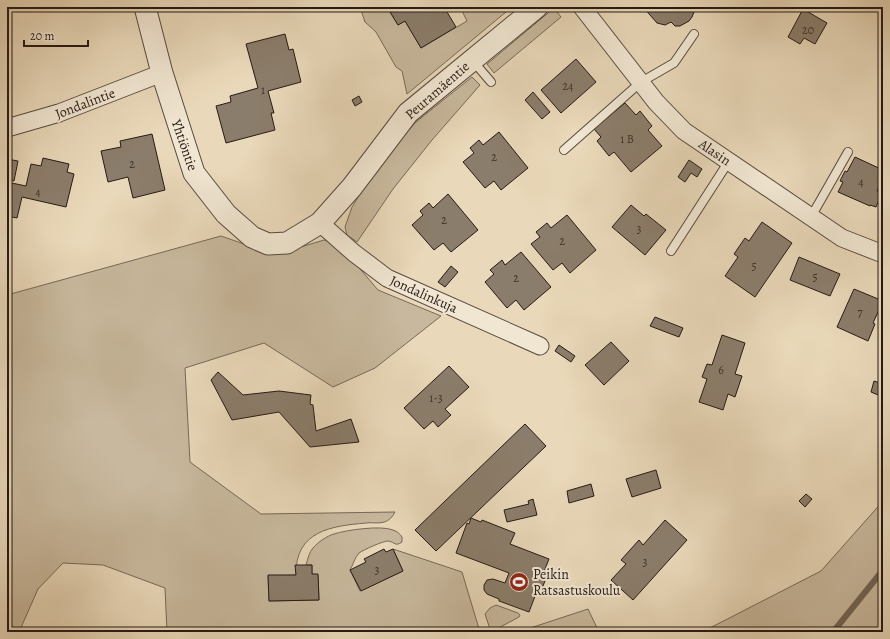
<svg xmlns="http://www.w3.org/2000/svg" width="890" height="639" font-family="Alegreya,serif">
	<rect width="100%" height="100%" fill="#e9d8b9"/>
	<filter id="stains"><feTurbulence type="fractalNoise" baseFrequency=".005" numOctaves="4"/><feColorMatrix values="0 0 0 0 .2 0 0 0 0 .09 0 0 0 0 .02 0 0 0 .5 -.17"/></filter>
	<radialGradient id="worn" r=".72"><stop offset=".6" stop-color="#630" stop-opacity="0"/><stop offset="1" stop-color="#630" stop-opacity=".3"/></radialGradient>
	<g fill="#c8b89d" stroke="#76695a">
		<polygon points="360,7 387,7 398,25 405,21 421,48 467,21 460,7 512,7 407,94 402,71 396,67 376,32 365,22"/>
		<polygon points="554,8 561,17 494,73 487,64"/>
		<polygon points="472,77 480,85 432,140 393,189 357,242 347,235 345,227 352,207 380,162 416,122"/>
		<path d="M221 236 267 252 294 249 324 240 335 243 344 250 378 290 441 316 375 368 333 387 264 343 185 368 190 462 261 514 395 512C393 516 389 521 384 522 379 524 371 522 366 523 331 526 295 531 296 575L268 576 269 601 319 600 318 575 312 574V565H306C308 559 309 552 313 548 318 542 327 536 334 534 346 530 381 525 393 530 397 531 400 534 402 537V542C395 547 395 542 388 541 383 541 363 550 359 553 355 557 353 565 350 570L360 591 403 571 393 549 462 572 480 632H167L165 588 103 565 63 563 38 589 19 632H7V295Z"/>
		<polygon points="883,501 883,632 702,632 821,571"/>
		<polygon points="496,605 518,613 520,615 519,617 491,632 485,614 490,608"/>
		<polygon points="588,609 599,632 518,632"/>
	</g>
	<g fill="none" stroke-linecap="round" stroke-linejoin="round">
		<polyline stroke="#726557" stroke-width="6" points="833,632 883,570"/>
	</g>
	<g fill="#8b7d6b" stroke="#251a16">
		<polygon points="387,7 444,7 456,27 421,48 405,21 398,25"/>
		<polygon points="643,7 696,7 692,17 689,21 680,26 675,26 671,22 665,25 657,23"/>
		<polygon points="803,9 827,23 815,44 804,38 800,44 788,37"/>
		<polygon points="285,34 289,50 293,49 301,82 268,91 274,113 271,113 275,130 226,143 216,106 231,102 230,96 258,88 246,44"/>
		<polygon points="576,59 596,82 561,113 541,90"/>
		<polygon points="533,92 550,112 542,119 525,100"/>
		<polygon points="359,96 362,102 355,106 352,100"/>
		<polygon points="625,103 636,115 640,111 652,126 648,130 662,146 631,172 614,152 609,156 597,141 601,137 594,129"/>
		<polygon points="499,132 528,168 501,190 494,181 485,188 463,162 474,153 470,148 479,140 483,145"/>
		<polygon points="152,134 165,190 133,198 128,177 108,182 101,151 121,147 120,141"/>
		<polygon points="855,157 883,170 883,178 877,191 882,193 876,207 870,205 870,206 838,192 843,182 840,181 845,171 847,172"/>
		<polygon points="43,158 69,164 67,172 74,174 66,207 22,197 17,218 7,216 7,182 26,186 31,164 41,166"/>
		<polygon points="7,159 18,161 14,181 7,179"/>
		<polygon points="689,160 702,169 697,177 691,173 685,182 678,177"/>
		<polygon points="448,194 478,230 451,252 443,243 434,250 412,225 423,215 420,211 429,203 433,208"/>
		<polygon points="631,205 644,216 646,214 666,230 645,255 612,227"/>
		<polygon points="567,215 596,250 570,273 562,263 553,270 531,244 540,237 536,232 547,223 551,228"/>
		<polygon points="762,222 792,243 755,297 725,276 738,257 734,254 745,238 749,241"/>
		<polygon points="521,252 551,287 524,310 516,300 507,308 485,282 494,274 490,270 502,260 505,265"/>
		<polygon points="799,257 840,274 830,296 790,280"/>
		<polygon points="451,266 458,272 445,287 438,282"/>
		<polygon points="854,289 883,301 873,323 875,324 868,341 837,327"/>
		<polygon points="655,317 683,328 679,337 650,326"/>
		<polygon points="722,335 745,343 735,374 742,376 735,397 728,394 723,410 699,402 707,379 702,377 707,364 712,365"/>
		<polygon points="611,342 629,361 604,385 585,365"/>
		<polygon points="559,345 575,356 571,362 555,351"/>
		<polygon points="449,366 469,387 445,409 451,415 438,427 433,421 424,429 404,408"/>
		<polygon points="218,372 243,395 279,391 311,395 310,404 313,405 316,431 351,419 359,442 310,447 279,412 232,420 211,380"/>
		<polygon points="874,381 883,384 883,397 871,392"/>
		<polygon points="525,424 546,446 436,551 415,530"/>
		<polygon points="656,470 661,488 632,497 626,479"/>
		<polygon points="591,484 594,496 569,503 567,491"/>
		<polygon points="806,494 812,499 805,507 799,501"/>
		<polygon points="533,499 537,515 507,522 504,510 529,504 528,501"/>
		<polygon points="471,518 481,522 482,520 515,533 510,544 549,559 541,579 545,581 540,593 537,591 529,612 499,601 499,599 487,594 484,590 484,585 487,580 493,579 505,583 509,573 456,553 467,523 469,524"/>
		<polygon points="665,520 687,540 633,600 611,580 626,564 621,560 639,540 643,545"/>
		<polygon points="384,549 386,552 393,549 403,571 361,591 350,570 366,562 364,559"/>
		<polygon points="295,565 312,565 312,574 318,574 319,600 269,601 268,575 296,575"/>
	</g>
	<g fill="none" stroke-linecap="round" stroke-linejoin="round">
		<g stroke="#564a3f" stroke-width="10">
			<g id="service">
				<polyline points="473,61 491,82"/>
				<polyline points="564,150 641,82 674,63 694,34"/>
				<polyline points="811,217 848,152"/>
				<polyline points="671,251 729,161"/>
			</g>
		</g>
		<g stroke="#564a3f" stroke-width="19">
			<g id="minor">
				<polyline points="582,7 656,102 684,131 842,238 883,254"/>
				<polyline points="7,128 59,113 162,73"/>
				<polyline points="320,223 354,253 387,278 540,346"/>
			</g>
		</g>
		<g stroke="#564a3f" stroke-width="23">
			<polyline id="tertiary" points="145,7 162,73 194,173 226,214 252,237 268,244 287,243 320,223 352,187 408,113 537,7"/>
		</g>
		<use href="#service" stroke="#f1e6d2" stroke-width="8"/>
		<use href="#minor" stroke="#f1e6d2" stroke-width="17"/>
		<use href="#tertiary" stroke="#f1e6d2" stroke-width="21"/>
	</g>
	<defs>
		<g id="stadium-disc" transform="scale(1)"><circle r="9.5" fill="#8f2418" stroke="#f1e6d2"/><path d="M0-5a6.5 5 0 1 0 0 10a6.5 5 0 1 0 0-10ZM-3.5-1.8h7v3.6h-7Z" fill="#fff"/></g>
	</defs>
	<g fill-rule="evenodd">
		<use href="#stadium-disc" x="519" y="582"/>
	</g>
	<g text-anchor="middle" stroke-width="4" stroke-linejoin="round" paint-order="stroke">
		<g font-size="12" fill="#3e332b">
			<text x="808" y="34">20</text>
			<text x="568" y="90">24</text>
			<text x="263" y="94">1</text>
			<text x="627" y="143">1 B</text>
			<text x="494" y="161">2</text>
			<text x="132" y="168">2</text>
			<text x="861" y="186">4</text>
			<text x="38" y="196">4</text>
			<text x="444" y="224">2</text>
			<text x="639" y="233">3</text>
			<text x="562" y="245">2</text>
			<text x="754" y="270">5</text>
			<text x="815" y="281">5</text>
			<text x="516" y="282">2</text>
			<text x="860" y="316">7</text>
			<text x="721" y="374">6</text>
			<text x="436" y="402">1-3</text>
			<text x="645" y="566">3</text>
			<text x="377" y="574">3</text>
		</g>
		<g font-size="14" fill="#251a16" stroke="#f1e6d2">
			<text transform="translate(437 90) rotate(-41)" y="5">Peuramäentie</text>
			<text transform="translate(85 103) rotate(-21)" y="5">Jondalintie</text>
			<text transform="translate(185 145) rotate(71)" y="5">Yhtiöntie</text>
			<text transform="translate(715 152) rotate(34)" y="5">Alasin</text>
			<text transform="translate(424 294) rotate(24)" y="5">Jondalinkuja</text>
		</g>
		<g font-size="14" fill="#251a16" stroke="#f1e6d2" text-anchor="start">
			<text x="533" y="579">Peikin<tspan x="533" dy="16">Ratsastuskoulu</tspan></text>
		</g>
	</g>
	<rect width="890" height="639" fill="none" stroke="#e9d8b9" stroke-width="24"/>
	<rect x="8" y="8" width="874" height="623" fill="none" stroke="#251a16" stroke-width="2"/>
	<rect x="12" y="12" width="866" height="615" fill="none" stroke="#251a16"/>
	<path d="M24 40v6h64v-6" fill="none" stroke="#251a16" stroke-width="2"/>
	<text x="30" y="40" font-size="12" fill="#251a16" stroke="#f1e6d2" stroke-width="3" paint-order="stroke">20 m</text>
	<rect width="100%" height="100%" filter="url(#stains)"/>
	<rect width="100%" height="100%" fill="url(#worn)"/>
</svg>
